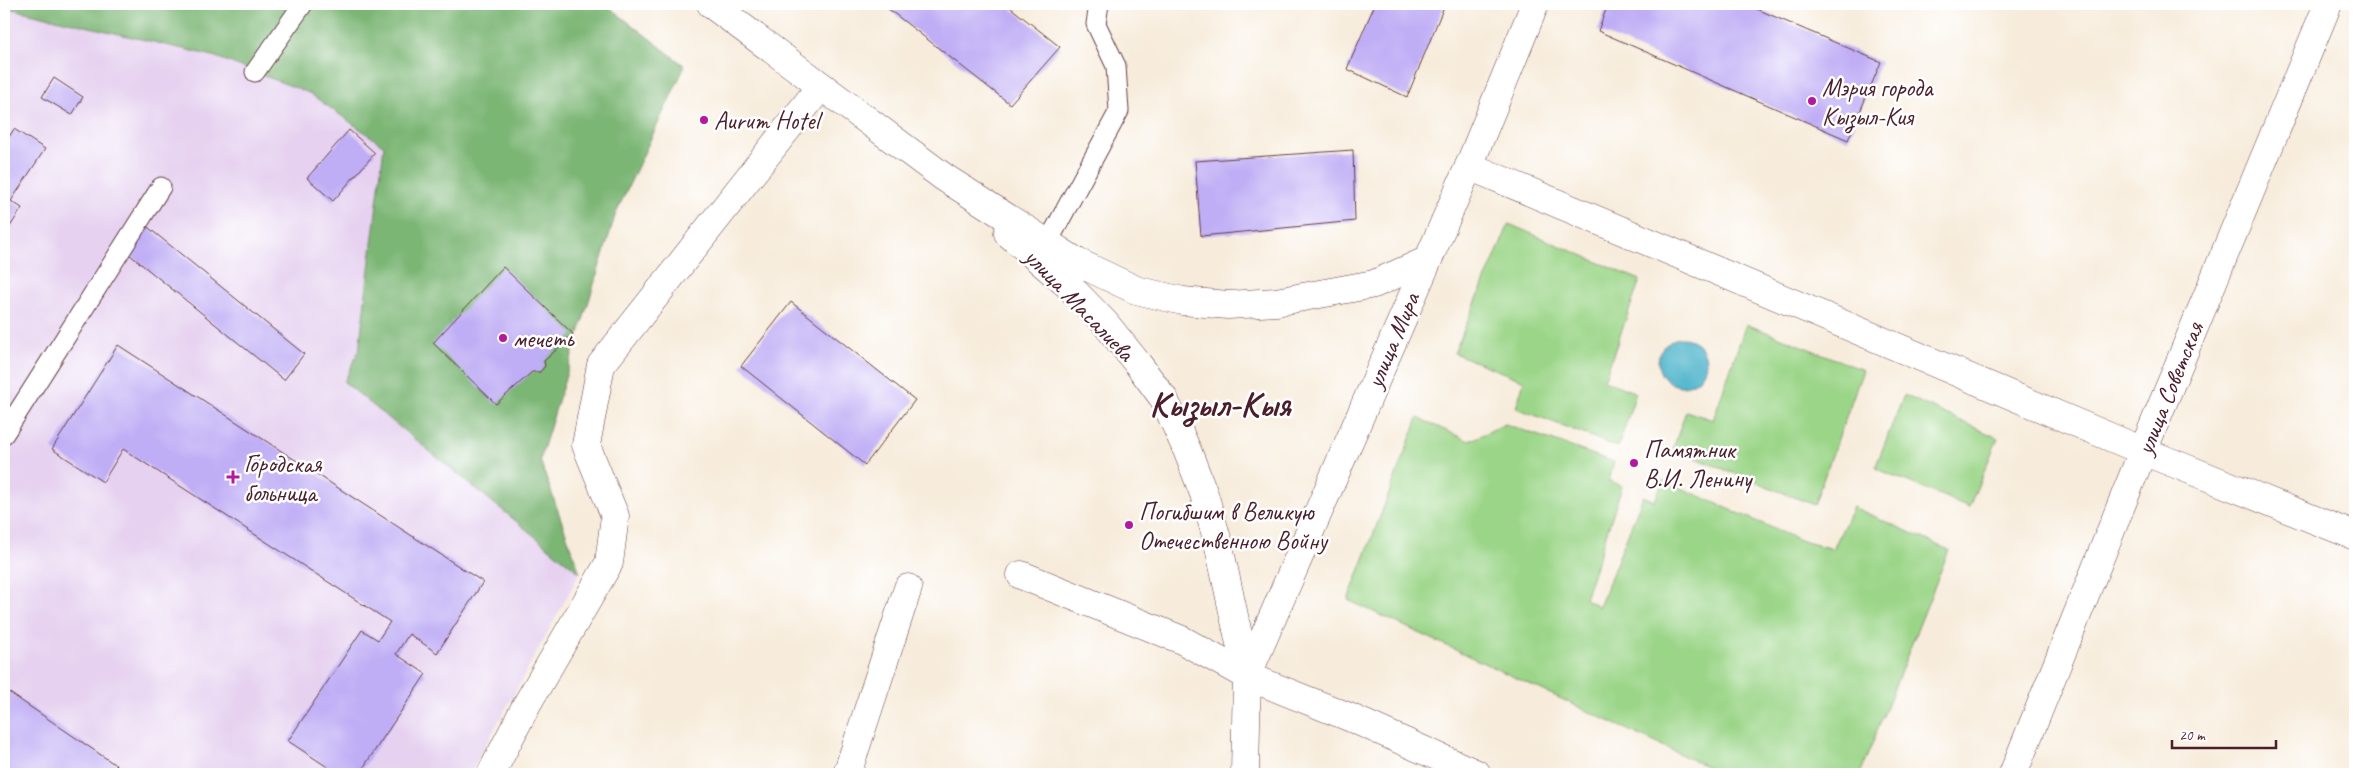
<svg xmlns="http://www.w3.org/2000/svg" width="2359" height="778" font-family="Caveat,sans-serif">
	<rect width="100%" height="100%" fill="#fff"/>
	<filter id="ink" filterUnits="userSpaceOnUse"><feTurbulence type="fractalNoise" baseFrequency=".02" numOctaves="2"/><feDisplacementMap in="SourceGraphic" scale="10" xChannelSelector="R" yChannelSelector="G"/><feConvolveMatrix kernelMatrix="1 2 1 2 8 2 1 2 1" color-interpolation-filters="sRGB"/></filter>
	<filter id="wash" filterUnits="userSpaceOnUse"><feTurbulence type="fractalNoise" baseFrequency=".0096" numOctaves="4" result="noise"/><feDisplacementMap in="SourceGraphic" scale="20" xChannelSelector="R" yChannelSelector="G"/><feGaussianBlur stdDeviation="1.12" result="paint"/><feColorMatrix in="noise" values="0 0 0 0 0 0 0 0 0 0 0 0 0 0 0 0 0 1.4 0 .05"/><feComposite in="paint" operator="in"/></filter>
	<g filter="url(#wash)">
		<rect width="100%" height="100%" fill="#f7ecdb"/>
		<polygon fill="#e6d2f0" points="4,7 213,56 309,93 384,146 359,350 344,382 580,573 470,774 4,774"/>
		<g fill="#9bd588" stroke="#727a5a">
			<polygon points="1509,224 1640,280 1604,380 1636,393 1618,447 1516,408 1524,381 1454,353"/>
			<polygon points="1746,324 1863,370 1814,505 1673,449 1686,411 1713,420"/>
			<polygon points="1904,395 1998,438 1969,507 1875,468"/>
			<polygon points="1418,418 1469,441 1505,424 1614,462 1609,481 1622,486 1585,599 1599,607 1643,496 1655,501 1663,480 1802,541 1833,549 1853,507 1949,550 1860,774 1723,774 1348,600"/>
		</g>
		<polygon fill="#7cb674" stroke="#636a50" points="4,4 605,4 685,66 616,213 540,460 580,573 344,382 359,350 384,146 309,93 213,56 4,7"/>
		<circle fill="#4cb3ca" stroke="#4b697a" cx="1682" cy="362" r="24"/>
		<g id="blocks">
			<g fill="#bfadf5">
				<polygon points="882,4 1006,4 1060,47 1010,104"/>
				<polygon points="1375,4 1445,4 1407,97 1347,69"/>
				<polygon points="1608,4 1745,4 1881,62 1848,140 1598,31"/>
				<polygon points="54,78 83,97 72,115 42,97"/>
				<polygon points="14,129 45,149 11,201 22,208 4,236 4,145"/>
				<polygon points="349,130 375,153 333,201 307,178"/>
				<polygon points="1353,150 1355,221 1201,236 1195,161"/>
				<polygon points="139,220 304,354 284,380 119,246"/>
				<polygon points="503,267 573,334 544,361 545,366 540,372 532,372 496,404 433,343"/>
				<polygon points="791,302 915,400 865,465 741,366"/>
				<polygon points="118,345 483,582 437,653 409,634 396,654 426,674 359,774 338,774 288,741 362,630 378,640 390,622 123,449 103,482 52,449"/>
				<polygon points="4,689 129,774 4,773"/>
			</g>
		</g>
	</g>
	<g filter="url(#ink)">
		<use href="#blocks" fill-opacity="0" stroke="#643e45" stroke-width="1"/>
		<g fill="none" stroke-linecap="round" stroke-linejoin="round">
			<g stroke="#643e45" stroke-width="21">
				<g id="lane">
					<polyline points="255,72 303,4"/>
					<polyline points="1048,242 1119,111 1116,66 1096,24 1099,4"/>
					<polyline points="4,434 161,187"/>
				</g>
			</g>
			<g stroke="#643e45" stroke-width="29">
				<g id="street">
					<polyline points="1469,166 2143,451 2355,536"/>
					<polyline points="1021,575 1182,640 1247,676 1349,717 1477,774"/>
					<polyline points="491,774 527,704 609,563 615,516 586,445 601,365 821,86"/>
					<polyline points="847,774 908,588"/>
					<polyline points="2013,774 2143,451 2328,4"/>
				</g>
			</g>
			<g stroke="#643e45" stroke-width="29">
				<g id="secondary">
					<polyline points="711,4 945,178 1077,262 1136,290 1183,301 1228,305 1276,302 1374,284 1426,261"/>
					<polyline points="1008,233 1068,285 1105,323 1138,364 1164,399 1187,450 1204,494 1218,542 1247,676 1245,774"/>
					<polyline points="1247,676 1469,166 1535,4"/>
				</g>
			</g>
			<use href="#lane" stroke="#fff" stroke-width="19"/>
			<use href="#street" stroke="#fff" stroke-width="28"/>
			<use href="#secondary" stroke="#fff" stroke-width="28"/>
		</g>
	</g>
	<g fill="#b5179e" stroke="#fff" stroke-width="2">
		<circle cx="1812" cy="101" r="5"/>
		<circle cx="704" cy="120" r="5"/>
		<circle cx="503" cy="338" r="5"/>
		<circle cx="1634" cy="463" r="5"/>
		<path d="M230.5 469.5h5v5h5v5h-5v5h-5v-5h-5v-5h5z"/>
		<circle cx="1129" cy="525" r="5"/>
	</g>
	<g text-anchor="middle" stroke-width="5" stroke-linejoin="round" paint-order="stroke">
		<g font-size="25" fill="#4a1f2b" stroke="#fff" text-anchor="start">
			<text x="1822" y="96">Мэрия города<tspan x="1822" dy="29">Кызыл-Кия</tspan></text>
			<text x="714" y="129">Aurum Hotel</text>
			<text x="513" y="347">мечеть</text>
			<text x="1644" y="458">Памятник<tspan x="1644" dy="29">В.И. Ленину</tspan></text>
			<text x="244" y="472">Городская<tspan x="244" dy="29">больница</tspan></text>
			<text x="1139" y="520">Погибшим в Великую<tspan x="1139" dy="29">Отечественною Войну</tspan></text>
		</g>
		<g font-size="25" fill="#4a1f2b" stroke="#fff">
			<text transform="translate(1080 304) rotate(46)" y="9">улица Масалиева</text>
			<text transform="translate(1392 340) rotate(-67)" y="9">улица Мира</text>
			<text transform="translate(2169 388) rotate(-68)" y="9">улица Советская</text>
		</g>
		<g font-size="35" font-weight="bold" fill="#4a1f2b" stroke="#fff">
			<text x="1220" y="416">Кызыл-Кыя</text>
		</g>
	</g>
	<rect width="2359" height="778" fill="none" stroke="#fff" stroke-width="20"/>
	<path d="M2172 740v8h104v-8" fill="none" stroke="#4a1f2b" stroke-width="2.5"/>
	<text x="2179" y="740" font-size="15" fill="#4a1f2b" stroke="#ffffff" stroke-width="4" paint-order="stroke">20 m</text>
</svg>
